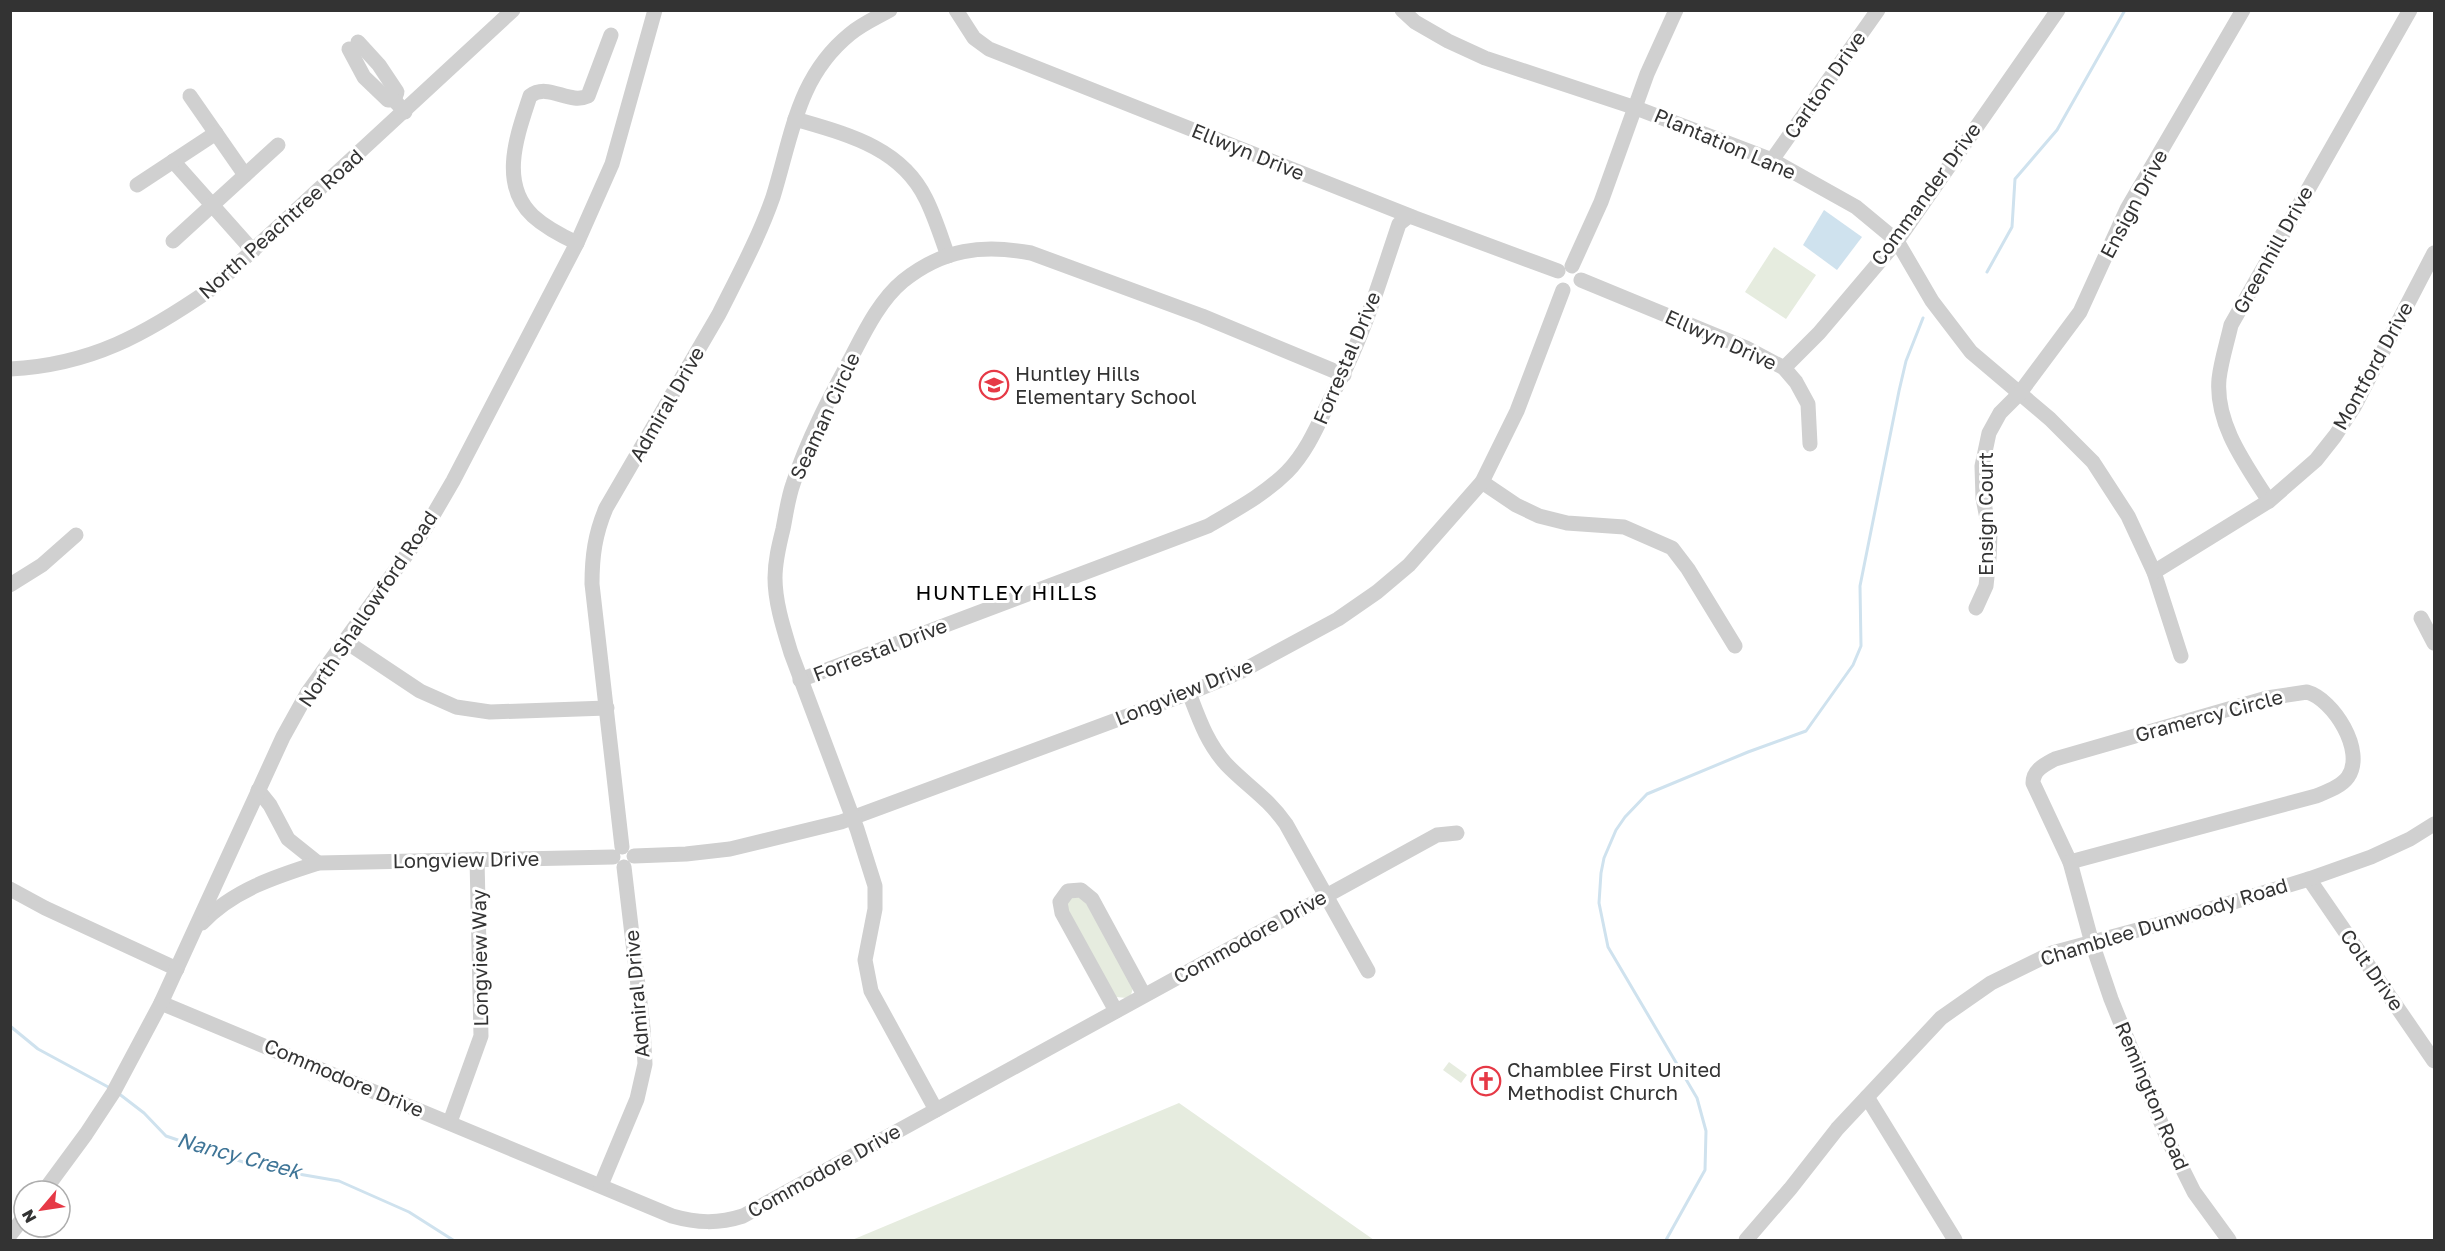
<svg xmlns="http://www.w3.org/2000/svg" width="2445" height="1251" font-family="'Golos Text',sans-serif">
	<rect width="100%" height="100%" fill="#fff"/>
	<g fill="#e6ecdf">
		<polygon points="1774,247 1816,275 1786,319 1745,292"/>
		<polygon points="1075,895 1084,899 1133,988 1131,995 1127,998 1116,997 1067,908 1068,899"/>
		<polygon points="1449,1062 1467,1075 1461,1083 1443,1070"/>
		<polygon points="1179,1103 1374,1240 852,1240"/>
	</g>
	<polygon fill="#cfe2ee" points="1824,210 1862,237 1837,270 1803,245"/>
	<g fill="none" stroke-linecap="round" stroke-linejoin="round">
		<g stroke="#cfe2ee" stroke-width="3">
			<polyline points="1987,272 2012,227 2015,179 2057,130 2125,10"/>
			<polyline points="10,1026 38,1049 110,1088"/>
			<polyline points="118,1093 144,1113 166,1136 258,1167 339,1181 409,1212 453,1240"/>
			<polyline points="1666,1240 1705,1170 1706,1131 1697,1098 1608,947 1599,903 1601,873 1604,858 1616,830 1625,817 1647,794 1748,752 1806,731 1853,665 1861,646 1860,586 1899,391 1906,361 1923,318"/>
		</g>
		<g stroke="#d0d0d0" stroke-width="15">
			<polyline points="956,10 974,38 989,49 1415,218 1558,271"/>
			<polyline points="1402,10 1415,22 1448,41 1485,58 1636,108 1772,160 1856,207 1897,241 1932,301 1971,352 2050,419 2093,462 2128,516 2154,572 2181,656"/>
			<polyline points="358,42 379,65 397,92 394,100"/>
			<polyline points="349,49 364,77 388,100 394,100 405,112"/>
			<polyline points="190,96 245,175"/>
			<path d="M795 119C846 134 901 147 926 199 935 217 941 237 948 256"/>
			<polyline points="1772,160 1878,10"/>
			<polyline points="173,161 253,251"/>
			<polyline points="137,185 216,133"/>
			<polyline points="173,241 278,145"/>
			<path d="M577 243C562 236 545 227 533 216 498 183 518 133 530 96 548 82 569 105 588 96L611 35"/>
			<polyline points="1572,266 1601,202 1647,74 1676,10"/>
			<polyline points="1581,280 1746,348 1784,368 1796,382 1808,404 1810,444"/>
			<polyline points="1784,368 1819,333 1897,241 2058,10"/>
			<path d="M10 369C91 365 146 334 211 289L513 10"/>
			<polyline points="1482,482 1516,505 1539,516 1567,523 1624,527 1672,548 1688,569 1735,646"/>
			<path d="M2269 501C2246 465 2215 424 2219 379 2221 361 2227 343 2231 325L2410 10"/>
			<polyline points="2154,572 2269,501 2316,460 2335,436 2354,407 2434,253"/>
			<polyline points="10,585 42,565 76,535"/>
			<polyline points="1976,608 1986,586 1989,558 1990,534 1983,498 1982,466 1989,433 2000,413 2019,394 2080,312 2127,209 2243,10"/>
			<polyline points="2421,618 2434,643"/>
			<polyline points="345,641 420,691 456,707 490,712 607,708"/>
			<path d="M800 680 1208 526C1235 510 1264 495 1287 472 1312 446 1322 413 1339 382 1365 332 1381 277 1399 224L1409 216"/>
			<path d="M2307 692C2333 699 2366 751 2348 777 2341 787 2326 792 2316 796L2070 862 2033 783C2033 770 2044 765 2055 759L2267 698Z"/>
			<path d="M1189 693C1199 719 1207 743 1226 764 1247 786 1267 797 1286 824L1368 971"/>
			<polyline points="258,790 270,805 288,839 318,863"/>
			<path d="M622 847 592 584C592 556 595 534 606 508L719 314C738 276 759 237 773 197 792 136 797 77 850 34 862 24 876 18 890 10"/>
			<polyline points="634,856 686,854 730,849 841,822 1189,693 1242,671 1338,619 1377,592 1409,565 1482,482 1517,411 1563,290"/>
			<polyline points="2070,862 2092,943 2111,999 2168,1140 2194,1192 2229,1240"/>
			<polyline points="2309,879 2434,1061"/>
			<polyline points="10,889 45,908 177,969"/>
			<path d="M202 923C233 890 277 876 318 863L613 857"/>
			<path d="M161 1003 672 1216C697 1223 718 1224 743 1216L1437 835 1457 833"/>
			<polyline points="1116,1011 1062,913 1060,902 1068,891 1081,890 1092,899 1144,995"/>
			<polyline points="1867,1097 1955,1240"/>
			<path d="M936 1110 871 991 865 960 875 909V886L857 829 791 653C784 630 775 603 775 578 775 561 779 545 783 529 786 514 788 498 793 484 807 440 830 397 852 356 865 331 880 300 903 281 943 249 982 244 1031 253L1202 316 1344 375"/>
			<polyline points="450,1122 481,1036 477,859"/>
			<polyline points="601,1185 637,1099 645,1064 643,1028 624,867"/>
			<polyline points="44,1191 86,1134 113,1093 161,1003 283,737 308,692 425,529 453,481 577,243 612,164 655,10"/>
			<polyline points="10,1235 24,1217"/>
			<polyline points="1746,1240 1790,1189 1837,1129 1941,1018 1991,983 2052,953 2171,921 2309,879 2371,857 2410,839 2434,824"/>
		</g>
	</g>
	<defs>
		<g id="school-ring" transform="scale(1.5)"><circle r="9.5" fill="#fff" stroke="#e63946" stroke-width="1.5"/><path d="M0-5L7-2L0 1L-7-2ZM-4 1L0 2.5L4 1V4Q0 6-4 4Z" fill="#e63946"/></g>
		<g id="church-ring" transform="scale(1.5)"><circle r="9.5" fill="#fff" stroke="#e63946" stroke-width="1.5"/><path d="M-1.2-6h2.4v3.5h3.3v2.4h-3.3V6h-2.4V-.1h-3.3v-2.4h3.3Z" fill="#e63946"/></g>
	</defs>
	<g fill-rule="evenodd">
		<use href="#school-ring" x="994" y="385"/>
		<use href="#church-ring" x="1486" y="1081"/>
	</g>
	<g text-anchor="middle" stroke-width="6" stroke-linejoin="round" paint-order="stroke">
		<g font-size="20" fill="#333" stroke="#fff">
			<text transform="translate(1825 85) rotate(-55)" y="7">Carlton Drive</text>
			<text transform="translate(1725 144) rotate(23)" y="7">Plantation Lane</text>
			<text transform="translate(1248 152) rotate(22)" y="7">Ellwyn Drive</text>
			<text transform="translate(1926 194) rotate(-54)" y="7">Commander Drive</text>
			<text transform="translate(2134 204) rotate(-62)" y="7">Ensign Drive</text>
			<text transform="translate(281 224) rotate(-42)" y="7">North Peachtree Road</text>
			<text transform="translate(2273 250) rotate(-61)" y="7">Greenhill Drive</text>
			<text transform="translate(1721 340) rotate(24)" y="7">Ellwyn Drive</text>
			<text transform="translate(1347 358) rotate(-67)" y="7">Forrestal Drive</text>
			<text transform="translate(2373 366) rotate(-61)" y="7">Montford Drive</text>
			<text transform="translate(667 404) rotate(-60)" y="7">Admiral Drive</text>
			<text transform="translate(825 416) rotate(-65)" y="7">Seaman Circle</text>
			<text transform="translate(1986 514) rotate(-90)" y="7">Ensign Court</text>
			<text transform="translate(368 609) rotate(-56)" y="7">North Shallowford Road</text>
			<text transform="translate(880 650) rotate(-21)" y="7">Forrestal Drive</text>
			<text transform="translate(1184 692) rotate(-22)" y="7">Longview Drive</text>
			<text transform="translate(2209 716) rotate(-15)" y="7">Gramercy Circle</text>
			<text transform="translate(466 860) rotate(-1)" y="7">Longview Drive</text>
			<text transform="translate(2164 922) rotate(-17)" y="7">Chamblee Dunwoody Road</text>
			<text transform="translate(1250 937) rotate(-29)" y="7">Commodore Drive</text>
			<text transform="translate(480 958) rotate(-91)" y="7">Longview Way</text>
			<text transform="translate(2372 970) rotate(55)" y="7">Colt Drive</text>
			<text transform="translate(637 994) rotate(-95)" y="7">Admiral Drive</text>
			<text transform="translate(344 1078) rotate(23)" y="7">Commodore Drive</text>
			<text transform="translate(2152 1096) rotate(67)" y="7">Remington Road</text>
			<text transform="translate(824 1171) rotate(-29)" y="7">Commodore Drive</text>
		</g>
		<g font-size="20" fill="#333" stroke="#fff" text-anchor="start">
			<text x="1015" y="381">Huntley Hills<tspan x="1015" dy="23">Elementary School</tspan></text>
			<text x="1507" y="1077">Chamblee First United<tspan x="1507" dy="23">Methodist Church</tspan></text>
		</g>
		<g font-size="21" letter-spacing="1.5" fill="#000" stroke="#fff">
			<text x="1007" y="600">HUNTLEY HILLS</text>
		</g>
		<g font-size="21" font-style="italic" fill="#3f7597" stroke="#fff">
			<text transform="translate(239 1156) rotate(15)" y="7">Nancy Creek</text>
		</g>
	</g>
	<rect width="2445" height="1251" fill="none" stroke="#333333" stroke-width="24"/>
	<g transform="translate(42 1209) rotate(241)"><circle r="28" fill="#ffffff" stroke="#adadad" stroke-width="1.5"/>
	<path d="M0-4.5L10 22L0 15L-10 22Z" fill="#e63946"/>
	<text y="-9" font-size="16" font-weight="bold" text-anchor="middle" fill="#333333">N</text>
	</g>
</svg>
